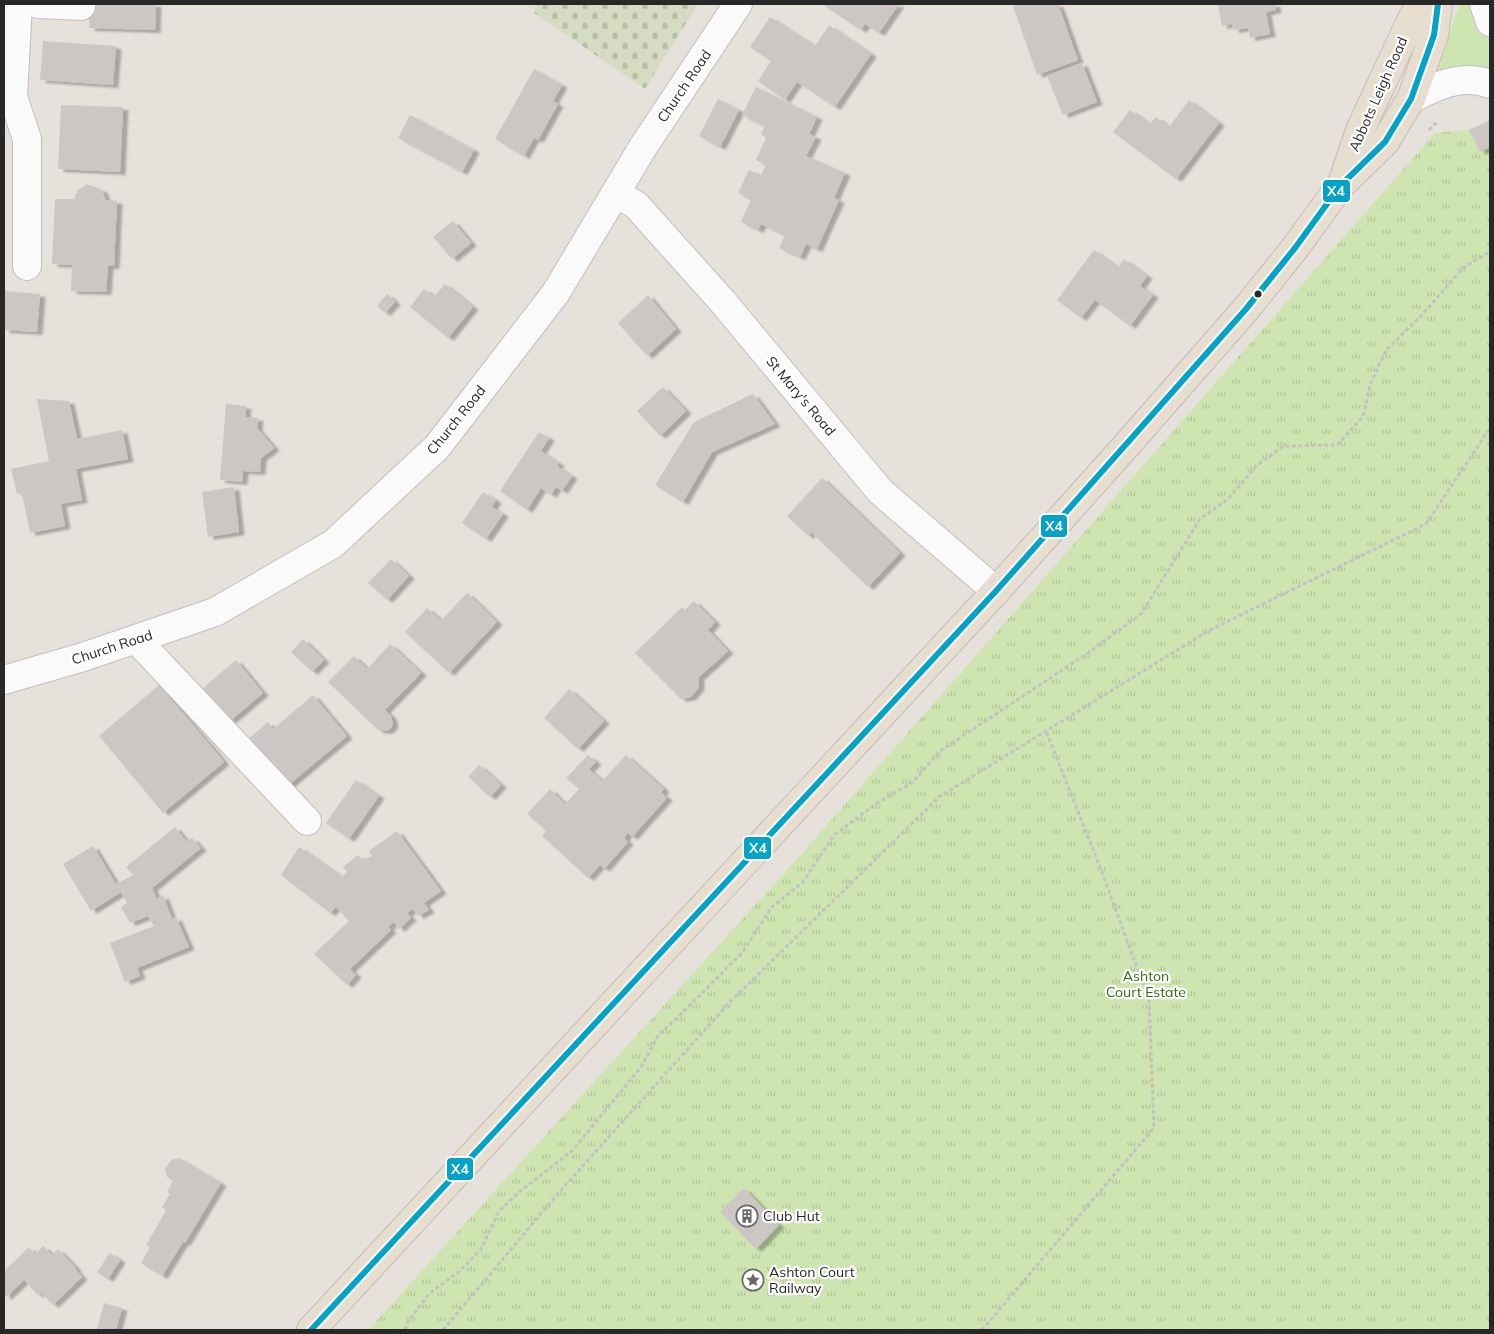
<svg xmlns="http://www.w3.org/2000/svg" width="1494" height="1334" font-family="Mulish,sans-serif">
	<defs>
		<pattern id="cemetery-stones" width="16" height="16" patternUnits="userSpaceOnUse" patternTransform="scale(1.25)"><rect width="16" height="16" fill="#d6dcc2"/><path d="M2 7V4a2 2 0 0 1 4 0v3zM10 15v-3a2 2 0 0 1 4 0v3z" fill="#b8bda7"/></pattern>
		<pattern id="park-tufts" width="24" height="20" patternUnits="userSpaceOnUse" patternTransform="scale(1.25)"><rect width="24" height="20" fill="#cee5b1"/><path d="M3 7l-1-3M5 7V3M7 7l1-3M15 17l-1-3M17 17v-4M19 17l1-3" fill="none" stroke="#b1c498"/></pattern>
		<filter id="shadow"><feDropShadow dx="5.5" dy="3" stdDeviation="1" flood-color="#0004"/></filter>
	</defs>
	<rect width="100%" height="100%" fill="#e7e1dc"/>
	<path fill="#cee5b1" d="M1460 4H1478L1490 38V69C1470 64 1454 68 1434 72Z"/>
	<polygon fill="url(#cemetery-stones)" points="536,4 698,4 645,89 534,13"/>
	<polygon fill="url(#park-tufts)" points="1490,120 1490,1330 368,1330 797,859 1435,133 1469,130"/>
	<g fill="#ccc7c4" filter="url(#shadow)">
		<polygon points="90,4 156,4 155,30 89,28"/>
		<polygon points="822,4 899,4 879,33 865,24 861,30"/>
		<polygon points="1020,4 1058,4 1078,60 1037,75 1013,6"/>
		<polygon points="1218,4 1275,4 1276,10 1266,12 1270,34 1250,38 1248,28 1234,30 1232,24 1222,26"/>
		<polygon points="770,17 815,46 829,25 871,54 835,107 797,82 785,100 758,81 771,61 750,47"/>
		<polygon points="43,41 116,46 113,85 40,80"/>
		<polygon points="1082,63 1097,102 1063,115 1047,76"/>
		<polygon points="534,69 562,85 553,101 558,104 538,140 534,138 524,156 495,139"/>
		<polygon points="756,87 817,117 809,134 816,137 806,156 845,173 834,198 839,200 817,249 806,244 800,257 779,248 785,235 761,224 758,230 741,222 751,199 738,193 749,170 761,175 766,165 756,160 766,138 761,134 765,126 742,115"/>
		<polygon points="718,99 739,110 720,147 699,136"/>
		<polygon points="1189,100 1219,123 1176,179 1113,132 1130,110 1150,124 1156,117 1169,127"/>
		<polygon points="61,105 123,107 120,172 58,169"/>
		<polygon points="410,115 474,150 462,172 398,138"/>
		<polygon points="1490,120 1490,147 1480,152 1469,130"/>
		<polygon points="87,184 102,190 106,200 117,201 114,266 108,266 106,292 71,291 72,265 52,264 55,199 74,199 78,190"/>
		<polygon points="453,221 471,243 452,259 433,237"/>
		<polygon points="1094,250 1118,268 1124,259 1147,276 1140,286 1153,295 1130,326 1095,300 1081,318 1057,300"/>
		<polygon points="445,284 473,307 448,338 410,307 424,289 434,297"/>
		<polygon points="4,291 40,294 37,332 4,330"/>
		<polygon points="387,294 395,302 385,313 377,306"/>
		<polygon points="648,295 676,329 647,356 618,323"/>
		<polygon points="663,387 686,411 660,436 637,411"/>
		<polygon points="753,394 775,424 712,452 683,502 655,485 694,422"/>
		<polygon points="37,399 69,401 77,439 122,430 128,459 76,469 82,500 61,504 65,526 30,533 22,493 17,494 11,469 49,461"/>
		<polygon points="226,404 246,406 245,417 258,418 257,428 274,448 261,458 260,472 243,471 242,482 220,480"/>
		<polygon points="539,432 549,438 541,451 559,463 557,466 572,476 562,491 556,487 551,495 541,488 527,510 500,491"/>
		<polygon points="822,478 900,553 868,587 811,532 808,536 787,516"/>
		<polygon points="234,487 239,532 208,537 202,492"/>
		<polygon points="483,492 496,500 492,507 503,514 486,539 462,523"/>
		<polygon points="391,559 409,576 387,600 368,583"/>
		<polygon points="467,593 497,622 449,673 405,632 427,608 441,621"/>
		<polygon points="694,601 715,622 708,630 728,651 699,677 699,687 691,697 681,699 635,653 682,607 685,610"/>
		<polygon points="303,639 324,660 312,672 291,652"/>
		<polygon points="390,644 421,673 385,710 391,716 393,724 390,729 386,731 378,730 328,682 354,656 367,669"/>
		<polygon points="236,660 263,693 230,721 203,688"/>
		<polygon points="159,685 224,762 163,813 99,736"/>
		<polygon points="569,689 604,721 578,749 544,718"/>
		<polygon points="313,695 347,736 286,787 247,740 268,722 273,729"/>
		<polygon points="588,755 596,762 589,769 602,781 626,755 664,789 661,792 667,798 632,837 628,833 624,838 628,842 604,869 600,865 588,878 542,836 546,831 527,814 550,789 565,804 579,789 566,778"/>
		<polygon points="479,765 501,785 490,797 468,777"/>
		<polygon points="356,780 379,796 349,839 326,823"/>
		<polygon points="175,827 187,842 192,838 201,848 152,888 157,899 163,895 172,919 176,917 189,947 137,968 140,976 125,982 110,943 154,926 148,916 130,923 121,907 127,903 121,892 91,911 63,864 93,846 116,884 133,875 126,867"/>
		<polygon points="397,831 441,891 424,903 429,910 418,916 413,909 407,913 411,918 399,929 394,922 388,927 391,930 350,969 356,975 347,985 314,954 349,921 336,907 330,913 281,875 299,847 342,877 347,872 343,867 358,855 363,860 372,856 369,851"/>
		<polygon points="179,1158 221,1183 185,1243 183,1242 162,1276 141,1263 150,1247 146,1245 166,1210 162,1207 170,1194 167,1192 173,1181 167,1177 165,1169 171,1160"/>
		<polygon points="744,1188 779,1225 756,1249 720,1212"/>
		<polygon points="43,1246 52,1255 58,1249 76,1268 75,1269 82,1277 53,1305 40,1292 38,1295 24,1280 6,1297 4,1295 4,1271 29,1247 35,1254"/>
		<polygon points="110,1253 120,1260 108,1279 97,1272"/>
		<polygon points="104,1303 122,1308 116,1330 97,1329"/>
	</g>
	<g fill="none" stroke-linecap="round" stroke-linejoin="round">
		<g stroke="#c0bfbf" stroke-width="30">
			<g id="minor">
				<polyline points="18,4 13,97 27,139 27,266"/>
				<polyline points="38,4 81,6"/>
				<polyline points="1484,4 1490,22"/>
				<path d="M1411 99C1436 86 1462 73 1490 84"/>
				<polyline points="616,193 636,205 723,302 880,491 996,591"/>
				<polyline points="136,639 307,821"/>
				<polyline points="4,680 83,657 215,612 333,544 437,447 555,294 643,147 738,4"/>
			</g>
		</g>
		<g stroke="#bfbdbb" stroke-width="30">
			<g id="major">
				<polyline points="1343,180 1361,128 1409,25 1420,4"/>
				<polyline points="311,1330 996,591 1125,447 1246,309 1295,248 1340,186 1385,142 1411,99 1434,35 1438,4"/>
			</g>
		</g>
		<g stroke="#c3c2c1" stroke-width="3" stroke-dasharray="4 2.5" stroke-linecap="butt">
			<polyline points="1429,130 1438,121"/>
			<polyline points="405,1330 409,1320 430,1293 460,1271 481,1249 499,1211 519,1192 572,1151 641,1067 659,1034 678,1017 742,953 772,907 803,882 834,835 876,804 913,782 940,751 1088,653 1141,614 1200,519 1228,499 1257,465 1284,446 1337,445 1363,417 1370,385 1386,350 1420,317 1464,267 1490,252"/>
			<polyline points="443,1330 555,1197 728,1004 939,797 1208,631 1426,524 1490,428"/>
			<polyline points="982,1330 1154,1128 1149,1000 1100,867 1046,731"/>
		</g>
		<use href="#minor" stroke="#fbfafa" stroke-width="28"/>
		<use href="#major" stroke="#e7ded0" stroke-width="28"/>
		<g stroke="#fff" stroke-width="10">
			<polyline id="bus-1" points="311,1330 996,591 1246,309 1295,248 1340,186 1385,142 1411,99 1434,35 1438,4"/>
		</g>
		<use href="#bus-1" stroke="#02a3c6" stroke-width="6"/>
	</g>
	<defs>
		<g id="building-ring" transform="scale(1.125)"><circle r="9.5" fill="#fff" stroke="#6b6967" stroke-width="1.5"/><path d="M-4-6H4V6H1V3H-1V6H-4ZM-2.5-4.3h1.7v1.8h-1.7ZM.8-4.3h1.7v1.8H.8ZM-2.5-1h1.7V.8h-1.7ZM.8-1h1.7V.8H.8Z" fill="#6b6967"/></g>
		<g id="sight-ring" transform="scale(1.125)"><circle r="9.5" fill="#fff" stroke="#6b6967" stroke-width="1.5"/><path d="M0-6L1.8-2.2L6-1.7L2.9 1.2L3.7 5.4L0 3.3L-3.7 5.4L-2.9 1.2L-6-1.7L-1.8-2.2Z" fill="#6b6967"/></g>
	</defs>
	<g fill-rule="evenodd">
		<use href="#building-ring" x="747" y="1216"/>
		<use href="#sight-ring" x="753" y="1280"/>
	</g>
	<circle fill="#282828" stroke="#fff" stroke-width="2" cx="1258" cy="294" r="4.5"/>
	<g text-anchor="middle" stroke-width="4.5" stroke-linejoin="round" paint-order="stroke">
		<g font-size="14" fill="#282828" stroke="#fff">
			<text transform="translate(684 86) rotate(-56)" y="5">Church Road</text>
			<text transform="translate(1378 94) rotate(-66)" y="5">Abbots Leigh Road</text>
			<text transform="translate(801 396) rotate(50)" y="5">St Mary's Road</text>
			<text transform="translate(456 420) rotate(-51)" y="5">Church Road</text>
			<text transform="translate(112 647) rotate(-18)" y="5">Church Road</text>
		</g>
		<g font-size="14" fill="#326913" stroke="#fff">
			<text x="1146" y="981">Ashton<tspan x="1146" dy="16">Court Estate</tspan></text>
		</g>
		<g font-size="14" fill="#282828" stroke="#fff" text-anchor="start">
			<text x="763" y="1221">Club Hut</text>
			<text x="769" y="1277">Ashton Court<tspan x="769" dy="16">Railway</tspan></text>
		</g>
	</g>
	<g stroke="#fff" stroke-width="2">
		<rect x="1322" y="179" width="29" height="24" rx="5" fill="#02a3c6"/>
		<rect x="1040" y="514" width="28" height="24" rx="5" fill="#02a3c6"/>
		<rect x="743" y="836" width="29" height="24" rx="5" fill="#02a3c6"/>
		<rect x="446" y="1157" width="28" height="24" rx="5" fill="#02a3c6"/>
	</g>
	<g font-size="14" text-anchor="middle" font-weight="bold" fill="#fff">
		<text x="1336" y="196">X4</text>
		<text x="1054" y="531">X4</text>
		<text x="758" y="853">X4</text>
		<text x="460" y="1174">X4</text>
	</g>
	<rect width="1494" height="1334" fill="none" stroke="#282828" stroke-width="10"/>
</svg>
